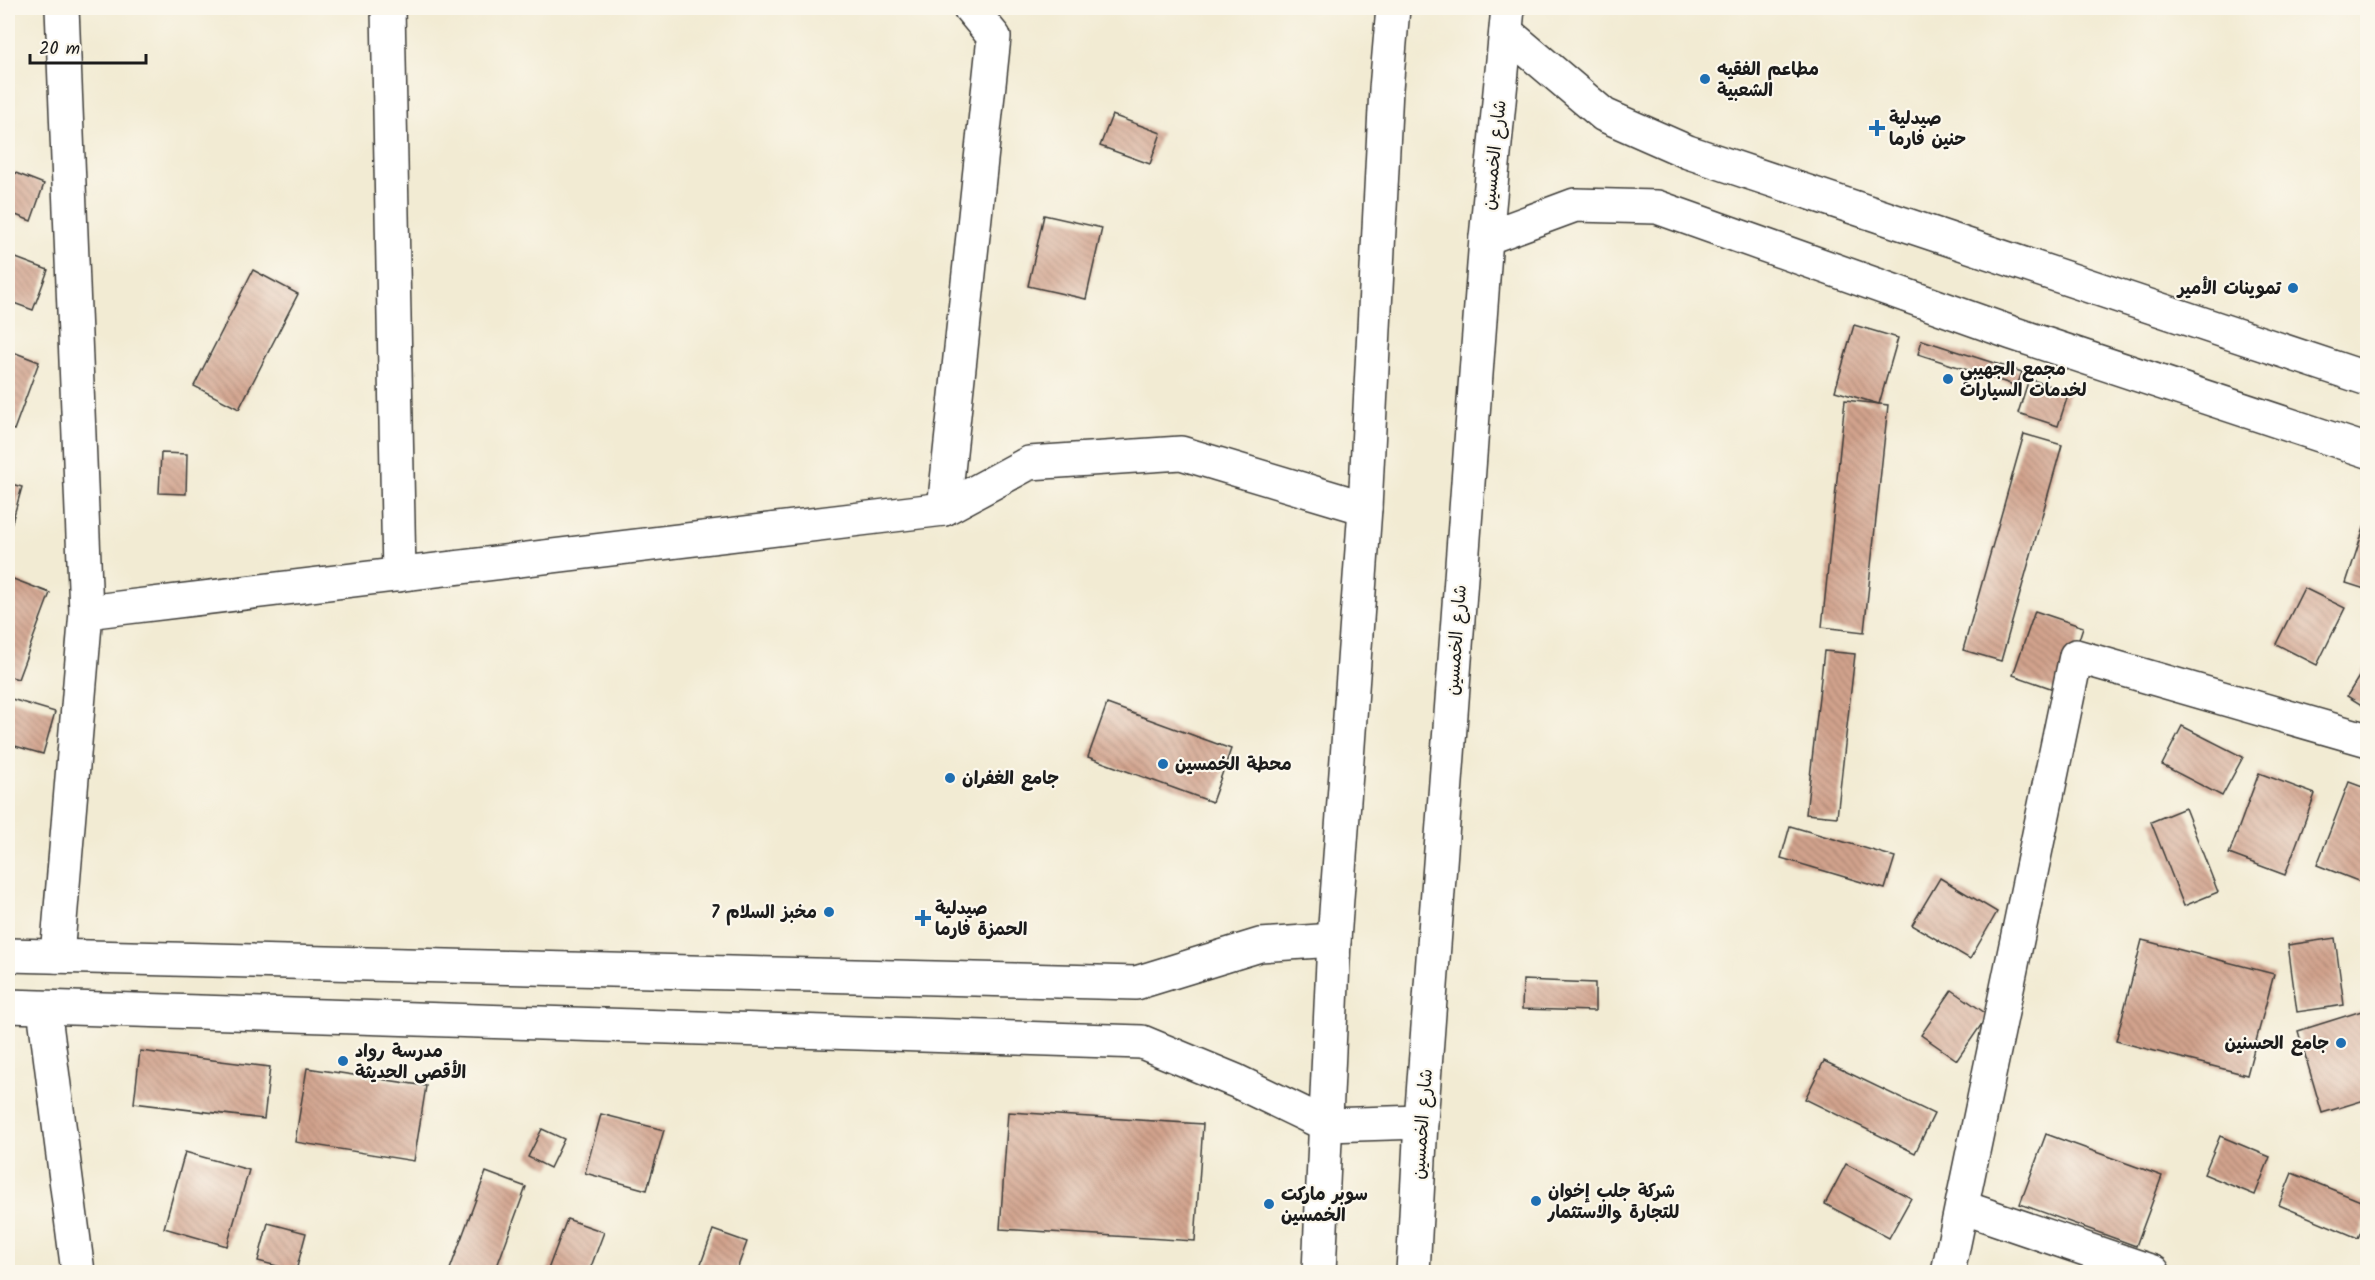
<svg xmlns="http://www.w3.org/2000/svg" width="2375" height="1280" font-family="Kalam,'Playpen Sans Arabic',sans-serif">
	<defs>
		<pattern id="building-back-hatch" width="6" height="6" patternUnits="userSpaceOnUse" patternTransform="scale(1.5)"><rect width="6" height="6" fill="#d2a38d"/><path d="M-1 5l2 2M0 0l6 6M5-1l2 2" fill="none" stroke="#aa8472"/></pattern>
	</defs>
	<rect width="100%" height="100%" fill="#fbf7ec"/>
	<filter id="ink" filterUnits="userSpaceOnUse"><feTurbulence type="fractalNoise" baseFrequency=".0167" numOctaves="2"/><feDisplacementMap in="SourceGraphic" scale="12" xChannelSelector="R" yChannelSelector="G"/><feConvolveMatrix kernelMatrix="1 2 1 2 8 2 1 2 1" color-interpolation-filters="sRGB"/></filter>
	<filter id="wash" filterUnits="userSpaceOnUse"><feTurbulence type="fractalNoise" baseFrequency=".008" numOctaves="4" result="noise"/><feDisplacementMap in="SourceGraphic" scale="24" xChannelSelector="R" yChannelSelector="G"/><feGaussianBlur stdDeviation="1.35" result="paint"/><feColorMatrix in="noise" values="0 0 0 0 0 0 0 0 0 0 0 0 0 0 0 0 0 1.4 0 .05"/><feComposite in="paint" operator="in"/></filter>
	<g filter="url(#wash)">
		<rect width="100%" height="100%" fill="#f2ebd3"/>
		<g id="blocks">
			<g fill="url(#building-back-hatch)">
				<polygon points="1112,115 1161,133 1150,164 1100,146"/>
				<polygon points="8,170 44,184 31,221 8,212"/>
				<polygon points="1044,215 1102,228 1086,299 1028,286"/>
				<polygon points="8,255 48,270 33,310 8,301"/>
				<polygon points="253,270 298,294 239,409 194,386"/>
				<polygon points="1854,325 1898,338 1879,404 1835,391"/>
				<polygon points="1922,340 2022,372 2017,386 1918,354"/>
				<polygon points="8,350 39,362 14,430 8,428"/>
				<polygon points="2029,379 2069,392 2058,426 2018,413"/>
				<polygon points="1845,400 1888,405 1864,632 1822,627"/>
				<polygon points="2024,434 2062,445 2001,661 1963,650"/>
				<polygon points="161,453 187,454 186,494 159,493"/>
				<polygon points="8,483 22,487 8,536"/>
				<polygon points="2367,519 2368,519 2368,590 2346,583"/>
				<polygon points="8,577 50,593 18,679 8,676"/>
				<polygon points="2304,588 2345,608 2317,665 2276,644"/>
				<polygon points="2035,611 2083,627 2062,692 2013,675"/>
				<polygon points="1824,651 1855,654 1837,817 1806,814"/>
				<polygon points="2368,662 2368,709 2347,696"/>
				<polygon points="8,698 55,712 43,754 8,744"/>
				<polygon points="1107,704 1231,749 1212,802 1088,757"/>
				<polygon points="2182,726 2243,757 2222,796 2162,765"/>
				<polygon points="2259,773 2315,794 2285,875 2229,854"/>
				<polygon points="2349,782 2368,789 2368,870 2363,883 2317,865"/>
				<polygon points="2185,808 2218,892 2184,906 2151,822"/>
				<polygon points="1790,826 1895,857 1885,889 1781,858"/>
				<polygon points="1940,878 1997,912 1970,959 1912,925"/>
				<polygon points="2335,938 2344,1005 2297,1012 2288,945"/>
				<polygon points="2142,940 2274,974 2247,1075 2116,1041"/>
				<polygon points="1523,980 1595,983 1595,1011 1522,1009"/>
				<polygon points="1952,990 1988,1015 1957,1060 1921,1035"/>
				<polygon points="2368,1009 2368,1099 2322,1113 2298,1031"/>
				<polygon points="140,1051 270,1067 264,1119 134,1103"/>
				<polygon points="1824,1061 1934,1114 1915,1153 1805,1099"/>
				<polygon points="307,1068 426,1086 414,1161 295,1142"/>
				<polygon points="1008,1112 1203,1124 1195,1241 1000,1229"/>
				<polygon points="601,1114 664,1130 647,1190 585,1173"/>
				<polygon points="542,1129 564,1139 550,1168 528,1157"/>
				<polygon points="2046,1134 2162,1176 2136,1246 2020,1204"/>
				<polygon points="2220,1136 2270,1157 2255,1195 2204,1174"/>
				<polygon points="185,1152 249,1170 227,1246 164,1228"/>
				<polygon points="1846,1164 1911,1198 1889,1238 1825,1204"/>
				<polygon points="486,1172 526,1187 495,1272 449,1272"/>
				<polygon points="2292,1173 2368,1204 2368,1215 2358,1238 2279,1205"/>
				<polygon points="567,1219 604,1232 589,1272 547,1272"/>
				<polygon points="268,1223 306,1233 296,1271 258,1261"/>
				<polygon points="713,1230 747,1242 736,1272 698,1272"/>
			</g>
		</g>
	</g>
	<g filter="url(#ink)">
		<use href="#blocks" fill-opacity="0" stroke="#3c3b37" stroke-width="1.5"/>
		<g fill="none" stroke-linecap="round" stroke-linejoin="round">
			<g stroke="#3c3b37" stroke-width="36">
				<g id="street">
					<polyline points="388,8 399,575"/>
					<polyline points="1506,32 1604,115 1688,152 2368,379"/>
					<polyline points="1486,238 1575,205 1657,207 2012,333 2368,451"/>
					<polyline points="944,509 994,37 970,8"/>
					<polyline points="86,612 944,509 1029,463 1181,453 1365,508"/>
					<polyline points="57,956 86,612 62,8"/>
					<polyline points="44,1008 78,1272"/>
					<polyline points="1962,1207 2153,1272"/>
					<polyline points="1948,1272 2076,656 2368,740"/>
				</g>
			</g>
			<g stroke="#3c3b37" stroke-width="36">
				<g id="secondary">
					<polyline points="8,955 1136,983 1260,945 1334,940"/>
					<polyline points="8,1006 1142,1042 1236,1081 1327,1125"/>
				</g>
			</g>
			<g stroke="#3c3b37" stroke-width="36">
				<g id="primary">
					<polyline points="1327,1125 1421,1122"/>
					<polyline points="1319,1272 1334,940 1365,508 1386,89 1393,8"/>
					<polyline points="1413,1272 1421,1122 1486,238 1508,8"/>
				</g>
			</g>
			<use href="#street" stroke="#fff" stroke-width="33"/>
			<use href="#secondary" stroke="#fff" stroke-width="33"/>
			<use href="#primary" stroke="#fff" stroke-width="33"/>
		</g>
	</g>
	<g fill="#1f6fb2" stroke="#fbf7ec" stroke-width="2">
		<circle cx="1705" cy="79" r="6"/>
		<path d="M1874 119h6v6h6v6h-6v6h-6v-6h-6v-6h6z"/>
		<circle cx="2293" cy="288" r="6"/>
		<circle cx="1948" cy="379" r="6"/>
		<circle cx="1163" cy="764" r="6"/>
		<circle cx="950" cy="778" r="6"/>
		<circle cx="829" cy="912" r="6"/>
		<path d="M920 909h6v6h6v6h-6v6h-6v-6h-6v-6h6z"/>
		<circle cx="2341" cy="1043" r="6"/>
		<circle cx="343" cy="1061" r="6"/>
		<circle cx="1536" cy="1201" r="6"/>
		<circle cx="1269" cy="1204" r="6"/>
	</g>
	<g text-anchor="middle" stroke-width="4.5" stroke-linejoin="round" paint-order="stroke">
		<g font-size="18" font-weight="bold" fill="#1c1c1c" stroke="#fbf7ec" text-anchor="start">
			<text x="1717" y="75">مطاعم الفقيه<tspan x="1717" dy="21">الشعبية</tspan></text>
			<text x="1889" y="124">صيدلية<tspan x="1889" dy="21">حنين فارما</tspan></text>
			<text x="2281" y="294" text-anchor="end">تموينات الأمير</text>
			<text x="1960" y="375">مجمع الجهيبي<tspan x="1960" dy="21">لخدمات السيارات</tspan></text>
			<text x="1175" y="770">محطة الخمسين</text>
			<text x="962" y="784">جامع الغفران</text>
			<text x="935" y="914">صيدلية<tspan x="935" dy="21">الحمزة فارما</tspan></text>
			<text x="817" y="918" text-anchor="end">مخبز السلام 7</text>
			<text x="2329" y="1049" text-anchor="end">جامع الحسنين</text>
			<text x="355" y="1057">مدرسة رواد<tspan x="355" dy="21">الأقصى الحديثة</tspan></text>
			<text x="1548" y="1197">شركة جلب إخوان<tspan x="1548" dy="21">للتجارة والاستثمار</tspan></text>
			<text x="1281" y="1200">سوبر ماركت<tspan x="1281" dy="21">الخمسين</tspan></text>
		</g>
		<g font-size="18" fill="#1c1c1c" stroke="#fbf7ec">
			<text transform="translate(1494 155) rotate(-84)" y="6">شارع الخمسين</text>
			<text transform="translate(1456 640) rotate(-86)" y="6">شارع الخمسين</text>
			<text transform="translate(1422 1124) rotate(-86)" y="6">شارع الخمسين</text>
		</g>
	</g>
	<rect width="2375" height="1280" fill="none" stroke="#fbf7ec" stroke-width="30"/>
	<path d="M30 54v9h116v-9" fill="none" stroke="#1c1c1c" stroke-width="3"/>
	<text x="39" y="54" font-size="18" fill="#1c1c1c" stroke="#fbf7ec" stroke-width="4.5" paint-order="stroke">20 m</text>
</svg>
